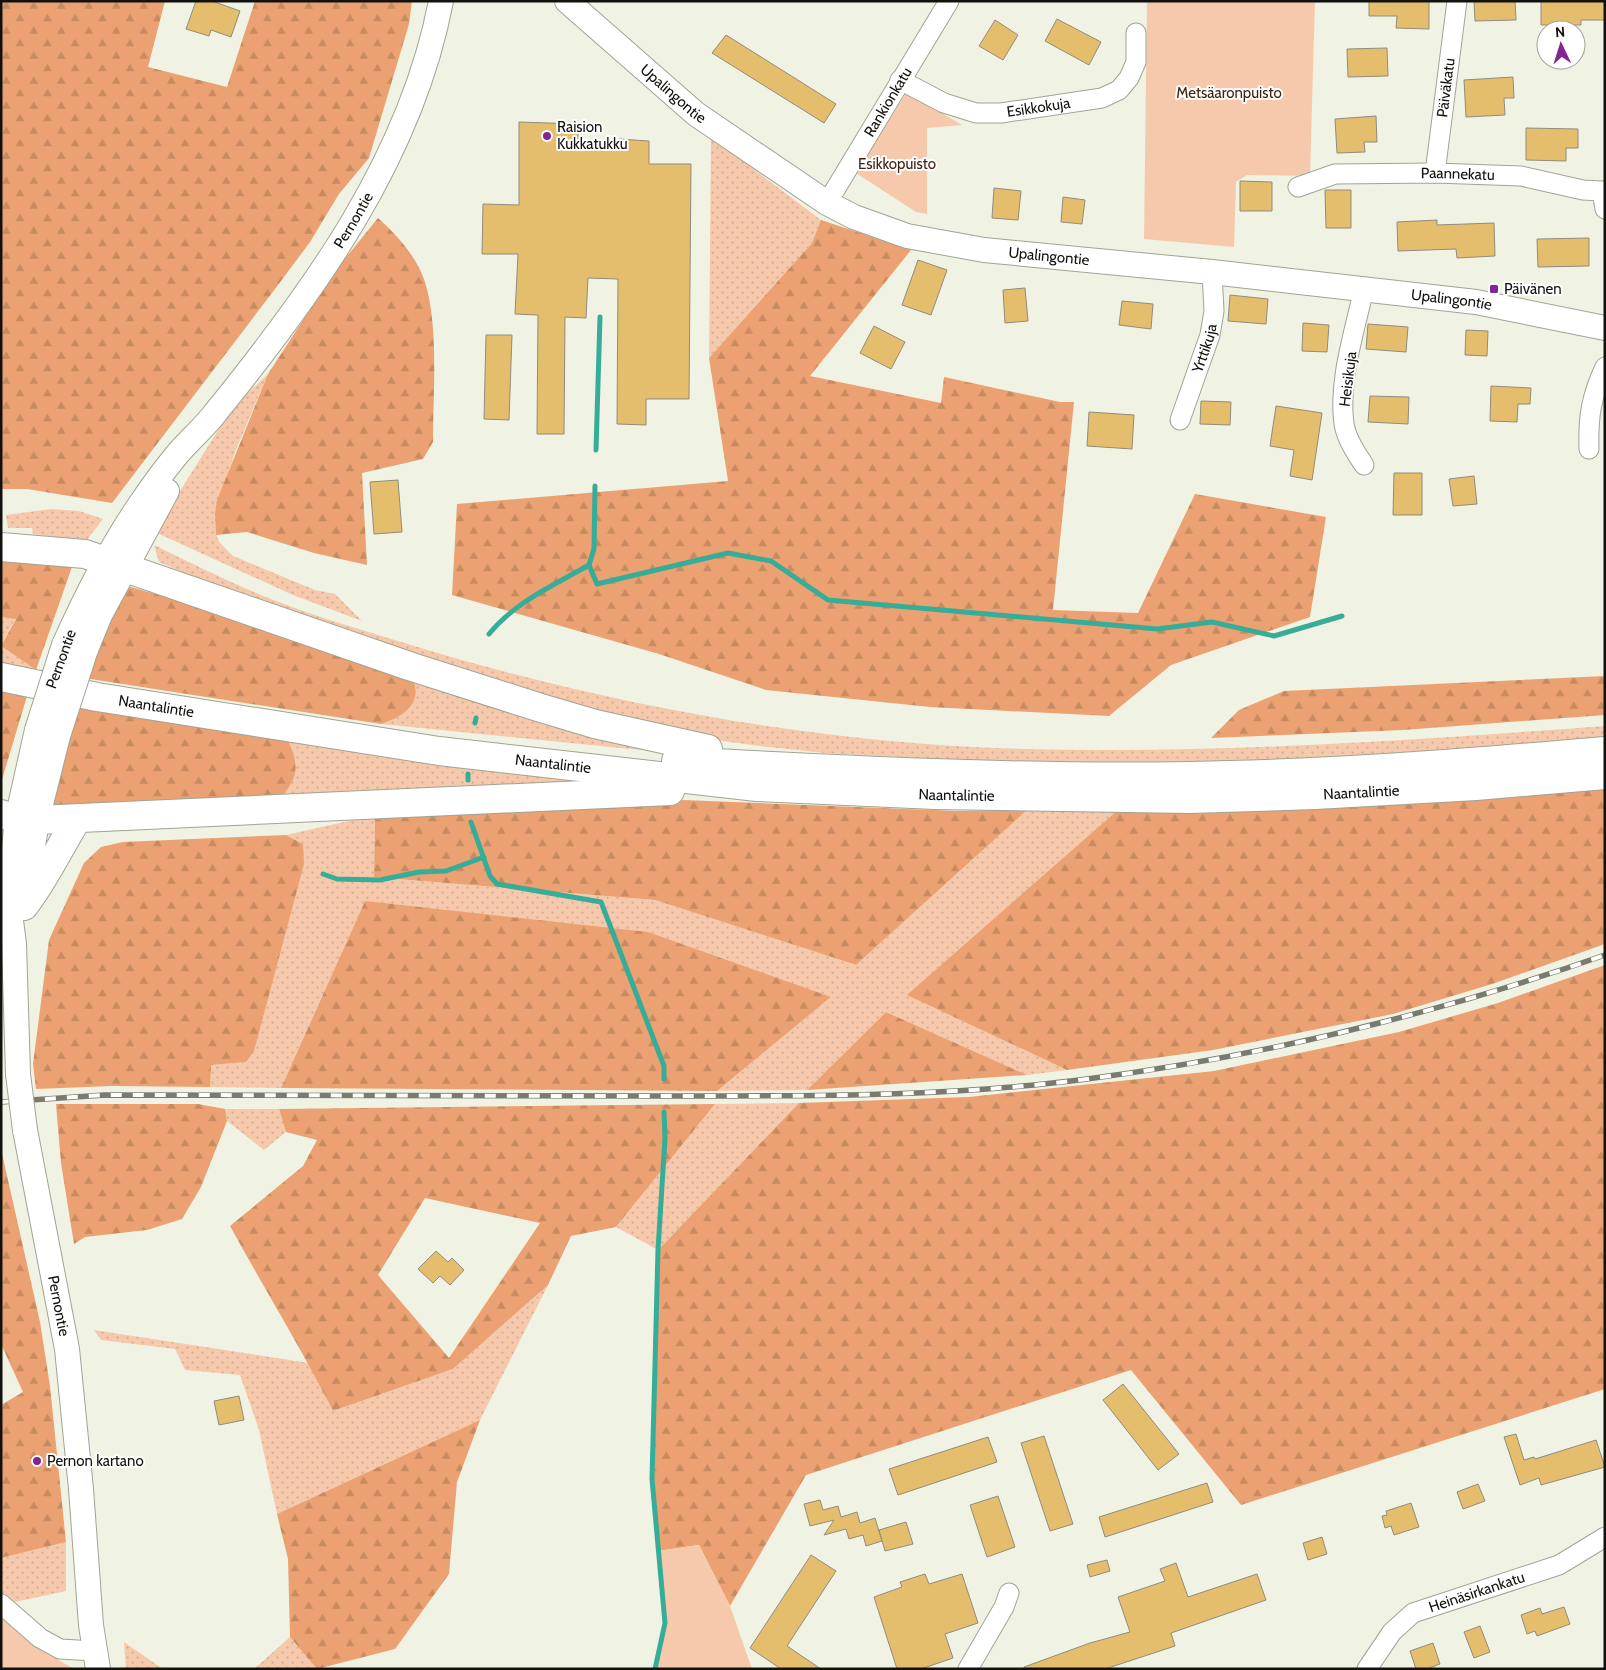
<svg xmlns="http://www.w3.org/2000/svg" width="1606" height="1670" font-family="Cabin,sans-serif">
	<defs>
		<pattern id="grass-dots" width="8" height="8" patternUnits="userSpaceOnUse" patternTransform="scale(1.25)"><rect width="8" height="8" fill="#f7c9ac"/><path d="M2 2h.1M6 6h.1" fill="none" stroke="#d3ac93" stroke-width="1.8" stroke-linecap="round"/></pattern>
		<pattern id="forest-firs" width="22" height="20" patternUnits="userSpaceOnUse" patternTransform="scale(1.25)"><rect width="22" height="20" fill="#eba171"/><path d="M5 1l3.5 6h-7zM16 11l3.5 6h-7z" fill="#c88a61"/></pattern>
	</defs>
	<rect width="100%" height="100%" fill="#f0f3e3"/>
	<g fill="url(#grass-dots)">
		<polygon points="711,137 821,220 812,243 709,358"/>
		<polygon points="268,374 235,452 215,513 216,535 220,543 233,556 315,590 335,594 362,621 293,595 157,533 170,507 232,408"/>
		<polygon points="51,509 79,511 103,519 86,541 33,534 32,528 8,528 6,515"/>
		<path d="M154 545C191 563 229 582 268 598 319 618 372 633 424 649 602 702 787 737 973 747 1183 757 1395 741 1605 726V738L1472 751 1209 763 970 761 825 753 760 746 700 738 525 695 191 576 159 562Z"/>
		<polygon points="1,617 16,618 1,645"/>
		<polygon points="1,646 36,670 1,663"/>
		<path d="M410 673 652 749 651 751 381 724C406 716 426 701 410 673Z"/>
		<path d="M288 740 631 780 278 802C296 778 301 769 288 740Z"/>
		<polygon points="1119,809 908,995 1067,1070 1027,1075 886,1012 807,1090 717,1091 831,997 365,901 281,1088 210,1087 210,1065 245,1062 303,844 286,835 375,815 374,877 655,900 856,965 1027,810"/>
		<polygon points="799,1103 658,1250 616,1227 715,1104"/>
		<polygon points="225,1109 279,1109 286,1132 264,1150 227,1121"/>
		<polygon points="548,1285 480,1420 277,1514 259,1430 240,1375 185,1370 175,1349 101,1340 94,1330 309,1363 333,1411 453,1369"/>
		<polygon points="66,1542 66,1591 10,1603 1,1594 1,1558"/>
		<polygon points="290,1637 317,1669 254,1669"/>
		<polygon points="124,1642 163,1669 126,1669"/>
	</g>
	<g fill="url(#forest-firs)" fill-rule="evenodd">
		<polygon points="1,1 165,1 148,67 227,87 255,1 412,1 409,24 369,158 339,194 310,242 278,285 112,503 27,489 1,489"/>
		<path d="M378 218C397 235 417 257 425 282 439 327 433 394 433 442L423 459 362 473 367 565 314 553 247 532 216 535 215 513 217 500 268 374 335 271Z"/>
		<polygon points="821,220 911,250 810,376 941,403 944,377 1060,402 1074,402 1053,610 1138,613 1195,494 1326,517 1310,617 1171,665 1109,716 930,707 766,690 659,654 452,595 457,504 728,481 709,358 812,243"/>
		<polygon points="1,555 73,564 36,670 1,646 16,619 1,617"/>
		<path d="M131 587 269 627 410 673C426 701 406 716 381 724L84 678 105 625 126 588Z"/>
		<polygon points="1605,676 1605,715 1403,730 1211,738 1239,710 1284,691"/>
		<polygon points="1,691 27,696 1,783"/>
		<path d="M75 706 288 740C301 769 297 778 278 802L56 806 50 801Z"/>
		<polygon points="1605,789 1605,944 1492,984 1393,1014 1213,1050 1067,1070 907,995 1119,809 1373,803"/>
		<polygon points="684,800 957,811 1027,810 856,965 655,900 374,877 375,815"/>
		<polygon points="286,835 303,844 304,864 254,1051 246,1062 211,1065 210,1087 112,1086 36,1089 33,1064 49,940 84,863 101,847 123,842"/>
		<polygon points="365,901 648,932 831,997 717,1091 281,1088"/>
		<polygon points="1605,965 1605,1389 1241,1505 1131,1370 806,1475 730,1606 699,1545 658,1551 652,1479 658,1250 799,1103 969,1097 1214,1071 1399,1032 1498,1003"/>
		<polygon points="886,1012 1027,1075 807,1090"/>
		<polygon points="56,1104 198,1104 225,1109 227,1121 201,1187 182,1219 147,1230 85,1237 74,1244 61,1163"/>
		<path d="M715 1104 616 1227 571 1236 548 1285 453 1369 333 1411C301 1348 264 1288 230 1226L303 1166 317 1140 286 1132 279 1109ZM425 1198 540 1223 449 1358 378 1275Z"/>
		<polygon points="1,1149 40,1322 50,1386 66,1542 1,1558 1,1405 23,1392 1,1344"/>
		<polygon points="480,1420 457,1482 449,1574 395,1649 317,1669 290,1637 288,1559 277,1514"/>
	</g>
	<g fill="#f7c9ac">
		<polygon points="1147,1 1315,1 1310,176 1247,175 1236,182 1234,247 1144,239"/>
		<polygon points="907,92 962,125 927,128 927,214 916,212 856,173"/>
		<polygon points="699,1545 730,1606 752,1669 655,1669 665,1623 658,1551"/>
		<polygon points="1,1617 41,1650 74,1669 1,1669"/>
	</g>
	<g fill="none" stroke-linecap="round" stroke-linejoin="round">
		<g stroke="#36ad98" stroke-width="5">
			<polyline points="596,450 600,317"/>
			<polyline points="589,565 594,549 595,486"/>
			<path d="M489 634C515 602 554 585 589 565L597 584 728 553 771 561 828 600 1157 629 1212 622 1274 636 1342 616"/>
			<polyline points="475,723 476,718"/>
			<polyline points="468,780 468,774"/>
			<polyline points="471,822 490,876 497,884 601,902 664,1066 664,1079"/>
			<polyline points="323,874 337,879 380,880 419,872 446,871 484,857"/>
			<polyline points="655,1669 665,1623 652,1479 658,1250 665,1138 664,1112"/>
		</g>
	</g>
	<g fill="#e4be6d" stroke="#928b7d">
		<polygon points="196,1 212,1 240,11 231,37 211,30 209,36 186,29"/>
		<polygon points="1369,1 1429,1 1429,29 1396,28 1397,16 1369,16"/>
		<polygon points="1474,1 1515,1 1516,20 1475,21"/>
		<polygon points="1541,1 1605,1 1605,20 1581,20 1581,25 1541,25"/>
		<polygon points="1057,19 1101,42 1089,65 1045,41"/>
		<polygon points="995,20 1018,35 1003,60 979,46"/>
		<polygon points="726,35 836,104 824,123 712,53"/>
		<polygon points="1387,48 1388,76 1348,77 1347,49"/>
		<polygon points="1513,77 1514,98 1504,98 1505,115 1466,117 1464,80"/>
		<polygon points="1376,116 1377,142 1364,142 1365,152 1337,153 1335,119"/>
		<polygon points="519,122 578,124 578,141 619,141 619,139 649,141 649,164 691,164 689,399 646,399 646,425 617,424 618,279 588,278 586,318 565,317 564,434 537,434 538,315 515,314 518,254 482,254 483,204 519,205"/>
		<polygon points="1526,128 1578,129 1578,148 1566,148 1566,161 1526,160"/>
		<polygon points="1240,181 1272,182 1272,211 1240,211"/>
		<polygon points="994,188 1021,191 1018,220 992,218"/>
		<polygon points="1325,190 1351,190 1351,228 1326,228"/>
		<polygon points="1063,197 1085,200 1082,224 1061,222"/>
		<polygon points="1437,220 1437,225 1494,223 1495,256 1457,258 1456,249 1398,251 1397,222"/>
		<polygon points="1589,238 1589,266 1538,267 1537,239"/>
		<polygon points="918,260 947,270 931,315 902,305"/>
		<polygon points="1025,288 1028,321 1005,323 1003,290"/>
		<polygon points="1230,295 1268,299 1266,324 1228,321"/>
		<polygon points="1122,301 1153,304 1151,329 1119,325"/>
		<polygon points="1303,323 1329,325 1327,352 1302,351"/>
		<polygon points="1368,324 1408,327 1406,352 1366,349"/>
		<polygon points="874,326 905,342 891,369 860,353"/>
		<polygon points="1466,330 1488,331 1487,356 1465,355"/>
		<polygon points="486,335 512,335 509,420 484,419"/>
		<polygon points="1491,386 1531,388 1530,404 1518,404 1517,422 1490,421"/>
		<polygon points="1370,396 1409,397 1408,424 1368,422"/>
		<polygon points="1201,401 1231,402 1230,425 1200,424"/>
		<polygon points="1276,406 1322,413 1312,480 1290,476 1294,450 1270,446"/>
		<polygon points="1089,412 1134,415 1132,449 1087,446"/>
		<polygon points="1394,473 1422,473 1422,515 1393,515"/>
		<polygon points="1474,476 1477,504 1453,506 1449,479"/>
		<polygon points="398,480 402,532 374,534 370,482"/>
		<polygon points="436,1251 448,1262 452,1258 464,1270 450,1285 440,1276 433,1283 418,1269"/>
		<polygon points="1123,1384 1179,1454 1158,1470 1103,1400"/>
		<polygon points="239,1396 244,1420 219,1425 214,1401"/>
		<polygon points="1516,1434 1524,1460 1534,1457 1535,1459 1596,1440 1605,1467 1541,1485 1539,1478 1520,1485 1504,1437"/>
		<polygon points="1044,1436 1073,1524 1050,1531 1021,1443"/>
		<polygon points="988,1437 997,1462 898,1495 889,1469"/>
		<polygon points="1207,1483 1213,1502 1105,1537 1099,1517"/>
		<polygon points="1478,1484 1485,1501 1463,1509 1457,1492"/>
		<polygon points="998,1496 1015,1547 987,1557 970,1505"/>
		<polygon points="820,1500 823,1510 838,1506 841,1517 857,1512 860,1523 875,1518 882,1541 866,1546 863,1535 849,1539 846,1529 824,1535 834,1520 810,1526 804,1504"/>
		<polygon points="1411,1503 1419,1527 1394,1535 1391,1526 1385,1528 1382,1516 1387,1515 1386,1511"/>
		<polygon points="906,1522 913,1544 885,1551 879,1530"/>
		<polygon points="1322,1537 1327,1554 1308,1560 1303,1543"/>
		<polygon points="811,1555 836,1571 787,1646 821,1669 781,1669 750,1648"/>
		<polygon points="1107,1560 1110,1571 1090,1577 1087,1565"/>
		<polygon points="1176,1563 1188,1597 1257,1574 1266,1600 1171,1633 1175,1646 1105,1669 1024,1669 1024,1667 1090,1643 1130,1632 1118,1597 1165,1581 1160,1569"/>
		<polygon points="925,1574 929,1584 962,1574 978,1623 945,1634 953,1658 921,1669 897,1669 874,1597 902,1587 900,1582"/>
		<polygon points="1564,1607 1570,1624 1537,1636 1535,1631 1527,1634 1521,1615 1540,1608 1542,1614"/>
		<polygon points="1480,1626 1490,1652 1474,1658 1464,1632"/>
		<polygon points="1433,1643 1440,1664 1427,1669 1416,1669 1410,1651"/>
	</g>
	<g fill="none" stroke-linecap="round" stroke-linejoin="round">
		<g stroke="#a0a494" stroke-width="21">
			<g id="minor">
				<path id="s1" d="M900 80 944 103 976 113H1001L1102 98 1119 90 1129 78 1136 62V33"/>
				<path id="s2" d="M1435 173 1457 1"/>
				<path id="s3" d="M1298 187 1335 174 1435 173 1521 176 1583 190 1602 191 1605 209"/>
				<path id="s4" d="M827 203 949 1"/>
				<path d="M1364 288C1355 331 1338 380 1344 424 1347 440 1356 453 1364 465"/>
				<path id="s5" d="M1180 420 1210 335 1214 311 1212 272"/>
				<path d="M1589 449C1588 417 1591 397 1605 367"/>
				<polyline points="1,1604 40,1638 60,1649 94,1651"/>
				<polyline points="968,1669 1004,1607 1009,1593"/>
				<path id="s6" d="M1367 1669 1392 1632 1413 1613 1559 1565 1605 1537"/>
			</g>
		</g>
		<g stroke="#a0a494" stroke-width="26">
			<g id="tertiary">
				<path id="s7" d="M567 1 696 114 827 203 854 217 907 236 984 250 1212 272 1476 302 1605 328"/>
				<path id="s8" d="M64 645C85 598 108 552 137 509 149 491 162 473 175 457 188 441 204 428 216 412 314 291 411 158 441 1"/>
				<polyline points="85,652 100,615 167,491"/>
				<polyline points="25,899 37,820 58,736"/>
				<polyline points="18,1074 14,944 10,913 11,876 17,819 37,730"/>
				<path id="s9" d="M25 1130 67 1349 81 1489 91 1625 98 1669"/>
			</g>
		</g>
		<g stroke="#a0a494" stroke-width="30">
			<g id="secondary">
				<polyline points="1,547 85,554 412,667 541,708 595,724 708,749"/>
				<path id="s10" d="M1 677 97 697 439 751 757 787 935 795 1190 799 1315 795 1476 786 1605 775"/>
				<path d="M676 761C847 770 1019 779 1190 776 1328 774 1467 763 1605 751"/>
				<polyline points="1,814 17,819 37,820 670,791"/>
				<path d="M24 906C45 879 59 848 77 819"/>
			</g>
		</g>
		<use href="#minor" stroke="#fff" stroke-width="19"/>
		<use href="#tertiary" stroke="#fff" stroke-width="24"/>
		<use href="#secondary" stroke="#fff" stroke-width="28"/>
		<g stroke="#797b71" stroke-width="5.5">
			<path id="rail" d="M1 1102 105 1095C293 1095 481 1096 669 1096 808 1096 948 1097 1087 1079 1265 1056 1436 1014 1605 955"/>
		</g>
		<use href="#rail" stroke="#fff" stroke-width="4" stroke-dasharray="11" stroke-linecap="butt"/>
		<g stroke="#a0a494" stroke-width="26" stroke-linecap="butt">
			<g id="tertiary-bridge">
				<polyline points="37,730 64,645"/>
				<polyline points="58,736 85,652"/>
				<polyline points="18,1074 25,1130"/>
			</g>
		</g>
		<use href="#tertiary-bridge" stroke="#fff" stroke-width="24"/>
	</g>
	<g fill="#812693" stroke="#fff" stroke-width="2">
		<circle cx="547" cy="136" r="5"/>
		<rect x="1489" y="284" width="10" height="10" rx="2.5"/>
		<circle cx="37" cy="1461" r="5"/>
	</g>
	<g text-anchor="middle" stroke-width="4" stroke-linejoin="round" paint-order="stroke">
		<g font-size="15" fill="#11120d" stroke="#fff">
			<text dy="5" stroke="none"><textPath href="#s2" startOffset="86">Päiväkatu</textPath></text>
			<text dy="5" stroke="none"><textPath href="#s7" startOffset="141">Upalingontie</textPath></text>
			<text dy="5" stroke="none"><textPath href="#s4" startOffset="118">Rankionkatu</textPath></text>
			<text dy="5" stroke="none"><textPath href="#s1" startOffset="146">Esikkokuja</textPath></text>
			<text dy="5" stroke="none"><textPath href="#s3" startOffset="162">Paannekatu</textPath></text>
			<text dy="5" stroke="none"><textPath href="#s8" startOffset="516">Pernontie</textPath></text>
			<text dy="5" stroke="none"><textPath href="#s7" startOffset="560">Upalingontie</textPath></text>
			<text dy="5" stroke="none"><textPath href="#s7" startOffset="965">Upalingontie</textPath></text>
			<text dy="5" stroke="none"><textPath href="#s5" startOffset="76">Yrttikuja</textPath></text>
			<text transform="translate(1348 379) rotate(-83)" y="5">Heisikuja</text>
			<text transform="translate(61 659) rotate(-70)" y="5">Pernontie</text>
			<text dy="5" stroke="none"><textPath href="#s10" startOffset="158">Naantalintie</textPath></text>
			<text dy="5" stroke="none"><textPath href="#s10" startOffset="559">Naantalintie</textPath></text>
			<text dy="5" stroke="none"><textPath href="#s10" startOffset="1369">Naantalintie</textPath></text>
			<text dy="5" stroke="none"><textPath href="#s10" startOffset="964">Naantalintie</textPath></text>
			<text dy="5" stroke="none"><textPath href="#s9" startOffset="179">Pernontie</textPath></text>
			<text dy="5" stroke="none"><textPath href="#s6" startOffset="140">Heinäsirkankatu</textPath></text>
		</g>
		<g font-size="15" fill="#40230e" stroke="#fff">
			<text x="1229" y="98">Metsäaronpuisto</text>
			<text x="897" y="169">Esikkopuisto</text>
		</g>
		<g font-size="15" fill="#11120d" stroke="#fff" text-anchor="start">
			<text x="557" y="132">Raision<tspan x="557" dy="17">Kukkatukku</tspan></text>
			<text x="1504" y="294">Päivänen</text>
			<text x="47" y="1466">Pernon kartano</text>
		</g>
	</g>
	<rect width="1606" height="1670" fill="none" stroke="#11120d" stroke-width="5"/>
	<g transform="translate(1561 45) rotate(356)"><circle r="24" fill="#ffffff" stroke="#a0a09e"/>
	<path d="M0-4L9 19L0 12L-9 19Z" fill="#812693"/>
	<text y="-8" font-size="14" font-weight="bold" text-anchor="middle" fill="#11120d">N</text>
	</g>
</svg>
